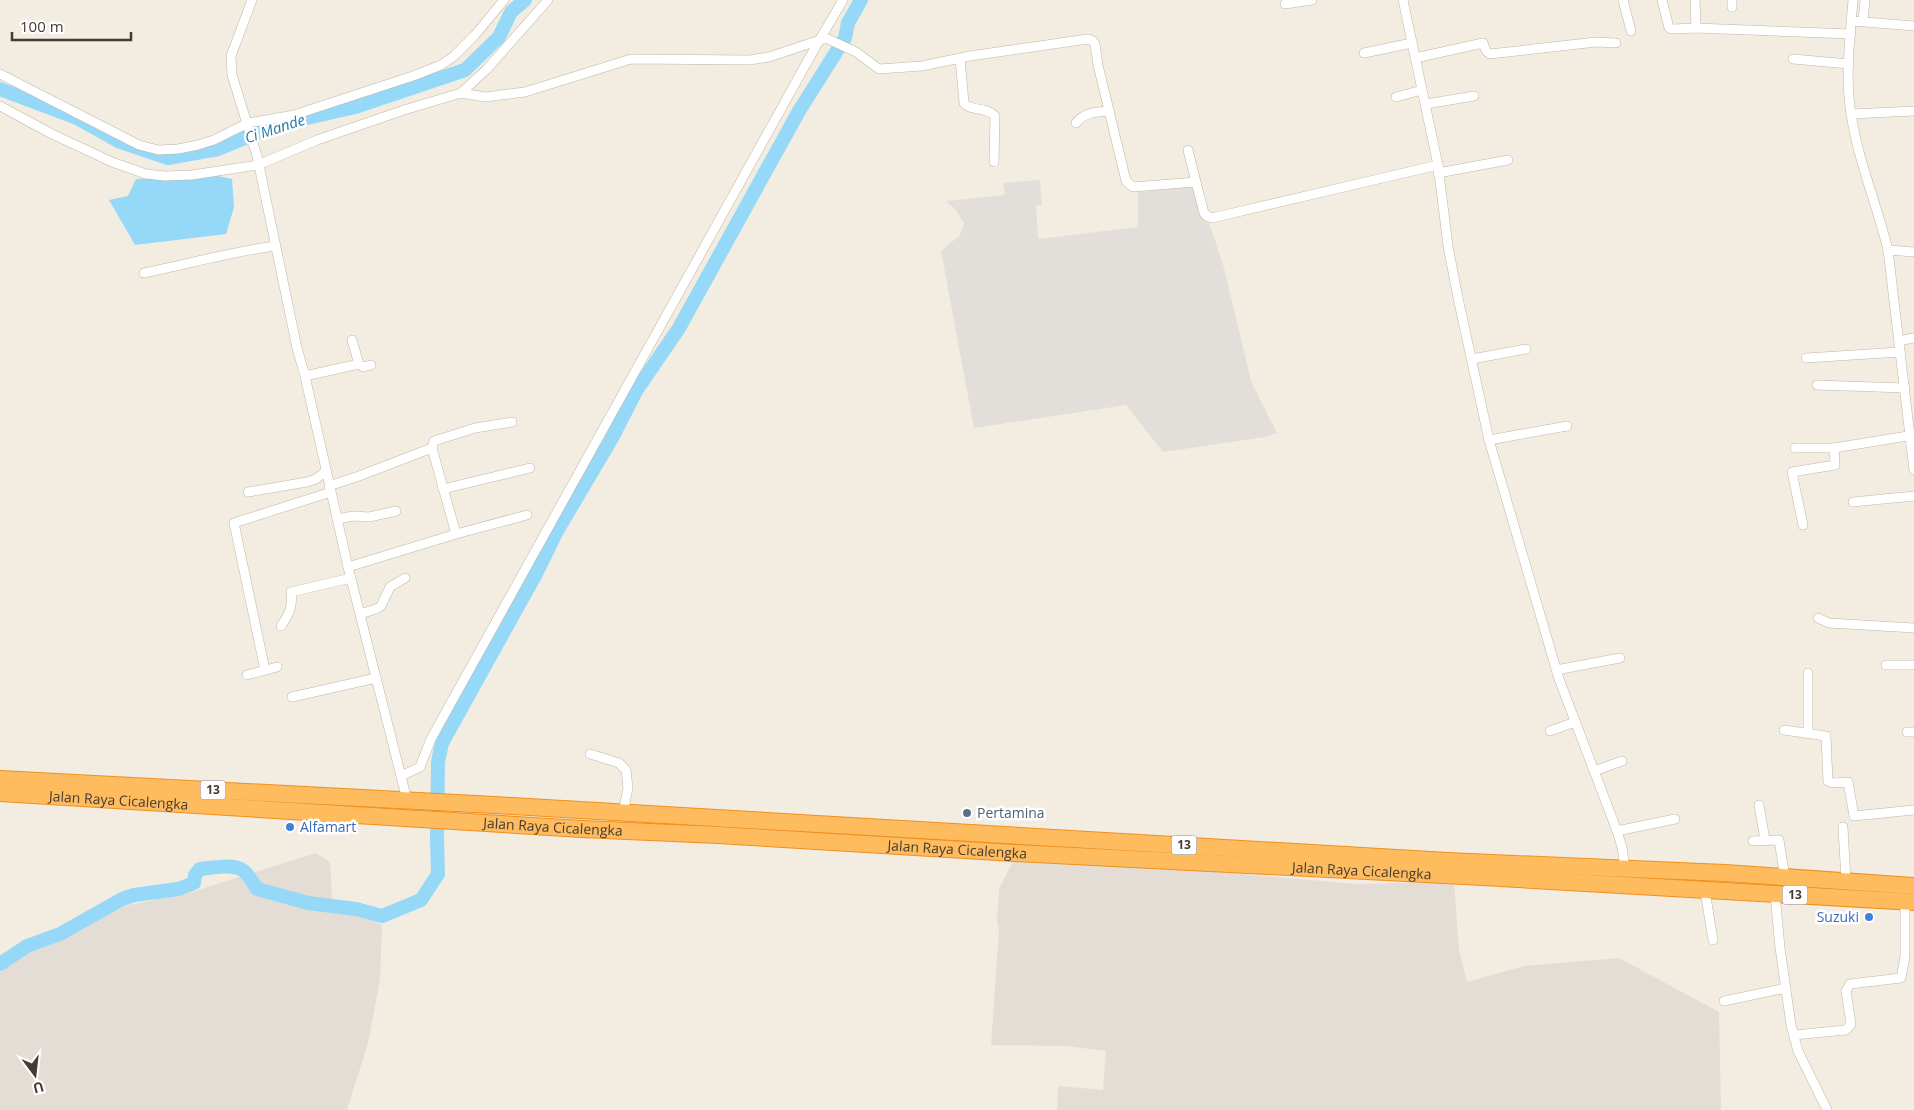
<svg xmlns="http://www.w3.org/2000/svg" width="1914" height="1110" font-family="'Open Sans',sans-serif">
	<rect width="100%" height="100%" fill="#f3ece1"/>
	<g fill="#e4ddd6">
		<polygon points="316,853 330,862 332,897 339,913 364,917 382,925 380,979 368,1043 347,1110 0,1110 0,972 11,963 33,951 58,942 119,907 192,892"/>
		<polygon points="1013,861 1110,864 1195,870 1357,884 1454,882 1459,949 1467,982 1524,966 1619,958 1719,1012 1721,1110 1057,1110 1058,1086 1103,1090 1106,1051 1066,1046 991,1045 999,931 997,921 999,889"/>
	</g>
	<polygon fill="#e2deda" points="1040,180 1042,205 1036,205 1038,239 1138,227 1138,192 1191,187 1197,196 1204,220 1207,223 1209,223 1214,237 1224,268 1251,381 1277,433 1265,437 1163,452 1126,405 974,428 941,251 960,235 964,223 956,210 946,201 1005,195 1003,183"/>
	<polygon fill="#95d8f8" points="218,176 232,179 234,207 226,234 135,245 109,200 128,196 136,179"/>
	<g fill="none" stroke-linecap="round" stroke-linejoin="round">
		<g stroke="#95d8f8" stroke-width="14">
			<polyline points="0,89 77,118 118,141 168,158 218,149 277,125 355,107 465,70 499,37 511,12 525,0"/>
			<path d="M0 964 27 946 60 934 122 899 134 895 178 889 194 883 195 875 200 869C213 868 236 862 246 873 250 878 254 884 257 889L308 903 356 909 382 916 421 900 438 874 437 838 438 762 442 743 537 572 557 531 612 438 636 391 679 328 799 111 845 38 848 23 861 0"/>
		</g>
		<g stroke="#c1b6a6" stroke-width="10">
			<g id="street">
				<polyline points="252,0 231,56 232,75 257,156 297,348 305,376 348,567 407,800"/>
				<polyline points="1403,0 1438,165 1448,246 1458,298 1489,440 1559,679 1617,831 1622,847 1625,868"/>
				<polyline points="1623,0 1631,31"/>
				<polyline points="1662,0 1669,28 1672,29 1696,28 1851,34"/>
				<polyline points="1695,0 1696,28"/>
				<polyline points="1732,0 1732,7"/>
				<path d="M1853 0C1850 37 1845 77 1851 114 1858 160 1877 205 1888 250L1914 470"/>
				<polyline points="1285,4 1312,0"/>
				<polyline points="1852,21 1914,26"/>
				<polyline points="1863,21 1865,0"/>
				<polyline points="1364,53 1412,43"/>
				<path d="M960 58 964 103C971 112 986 106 995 116L994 162"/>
				<polyline points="1415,58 1483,43 1486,51 1490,54 1596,42 1616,43"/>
				<polyline points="1793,59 1849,64"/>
				<polyline points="0,74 139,145 158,150 178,149 198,145 214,140 248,123 294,115 413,76 441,65 453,57 475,35 504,0"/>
				<polyline points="461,93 485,97 525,92 631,59 750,60 769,57 823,39 828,39 856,52 879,69 922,66 970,56 1088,39 1093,41 1095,44 1098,65 1126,181 1133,187 1196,182 1204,213 1207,216 1212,218 1438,165"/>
				<polyline points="1396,97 1422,90"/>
				<polyline points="1426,104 1474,96"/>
				<polyline points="0,106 52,134 112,162 146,174 165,176 192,175 258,165 317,140 404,110 461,93 487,69 548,0"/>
				<polyline points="1851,114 1914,111"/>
				<path d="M1076 123C1085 112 1096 112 1109 111"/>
				<polyline points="1188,150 1196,182"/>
				<polyline points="1438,173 1508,160"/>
				<polyline points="1888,250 1914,252"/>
				<path d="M144 273C188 264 230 252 275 246"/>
				<polyline points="352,340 359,364"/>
				<polyline points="1899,341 1914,338"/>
				<polyline points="1806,358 1900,352"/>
				<polyline points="1472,359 1526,349"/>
				<polyline points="305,376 359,364 363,367 371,365"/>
				<polyline points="1817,385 1905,388"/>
				<polyline points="1489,440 1567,426"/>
				<polyline points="1795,448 1834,448 1914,435"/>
				<polyline points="329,486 359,476 432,448"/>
				<polyline points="443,489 530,468"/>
				<polyline points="248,492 307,482 316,479 326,471"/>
				<polyline points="1853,502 1914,496"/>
				<polyline points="337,519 353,516 369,517 396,511"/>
				<polyline points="1803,525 1792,472 1835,465 1834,448"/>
				<polyline points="456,534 432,448 434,441 475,428 512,422"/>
				<polyline points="348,567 456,534 527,515"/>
				<polyline points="360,614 376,609 381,606 390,587 405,578"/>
				<polyline points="1818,618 1829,623 1914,628"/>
				<path d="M281 626C289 615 293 606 291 592L351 578"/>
				<polyline points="1886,665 1914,665"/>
				<polyline points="265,670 234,523 331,492"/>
				<polyline points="1556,670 1620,658"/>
				<polyline points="247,675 277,667"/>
				<polyline points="292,697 376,678"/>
				<polyline points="1784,730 1826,736 1828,781 1832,783 1848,782 1854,816 1914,810"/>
				<polyline points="1550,731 1575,722"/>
				<polyline points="1808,732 1808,673"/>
				<polyline points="1907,732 1914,732"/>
				<polyline points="590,754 619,763 626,770 628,788 623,813"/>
				<polyline points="1594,771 1622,761"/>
				<polyline points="401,776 420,767 431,739 442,719 816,46 843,0"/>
				<polyline points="1759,805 1765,840"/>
				<polyline points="1843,827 1846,881"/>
				<polyline points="1617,831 1675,819"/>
				<polyline points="1753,841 1779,840 1785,878"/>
				<polyline points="1705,891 1713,940"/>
				<polyline points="1775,894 1780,948 1791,1025 1798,1051 1827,1110"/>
				<polyline points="1724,1001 1786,988"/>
				<polyline points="1794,1035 1846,1030 1851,1024 1846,991 1850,984 1901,978 1905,957 1905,902"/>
			</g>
		</g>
		<g stroke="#ee901f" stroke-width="18">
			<g id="highway">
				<polyline points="0,779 494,805 1447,861 1725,873 1914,886"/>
				<path id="s1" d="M0 793 582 829 718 835 1014 853 1483 877 1914 902"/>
			</g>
		</g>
		<use href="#street" stroke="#fff" stroke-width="9"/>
		<use href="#highway" stroke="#ffbc5f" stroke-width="16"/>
	</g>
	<circle fill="#5c6f8a" stroke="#fff" stroke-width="2" cx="967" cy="813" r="5"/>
	<g fill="#3f7fe0" stroke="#fff" stroke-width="2">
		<circle cx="290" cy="827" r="5"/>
		<circle cx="1869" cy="917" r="5"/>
	</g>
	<g text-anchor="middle" stroke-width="5" stroke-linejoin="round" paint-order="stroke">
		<g fill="#fff" stroke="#7c766f" stroke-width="1">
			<rect x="200.5" y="780.5" width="25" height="19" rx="4"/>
			<rect x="1171.5" y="835.5" width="25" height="19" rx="4"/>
			<rect x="1782.5" y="885.5" width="25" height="19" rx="4"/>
		</g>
		<g font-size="12" font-weight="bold" fill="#443b31">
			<text x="213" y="794">13</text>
			<text x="1184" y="849">13</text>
			<text x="1795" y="899">13</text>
		</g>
		<g font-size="14" fill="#443b31" stroke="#fff">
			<text dy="5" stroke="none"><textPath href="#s1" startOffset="119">Jalan Raya Cicalengka</textPath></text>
			<text dy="5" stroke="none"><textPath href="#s1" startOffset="554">Jalan Raya Cicalengka</textPath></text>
			<text dy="5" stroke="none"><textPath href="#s1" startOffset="959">Jalan Raya Cicalengka</textPath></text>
			<text dy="5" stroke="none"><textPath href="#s1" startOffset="1364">Jalan Raya Cicalengka</textPath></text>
		</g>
		<g font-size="14" fill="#4e5e75" stroke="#fff" text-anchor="start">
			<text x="977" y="818">Pertamina</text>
		</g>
		<g font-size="14" fill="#366cbe" stroke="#fff" text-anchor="start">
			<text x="300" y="832">Alfamart</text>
			<text x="1859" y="922" text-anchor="end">Suzuki</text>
		</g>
		<g font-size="15" font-style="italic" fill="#1e7aaa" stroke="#fff">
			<text transform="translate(275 129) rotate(-18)" y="5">Ci Mande</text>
		</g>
	</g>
	<g transform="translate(35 1075) rotate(165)" stroke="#ffffff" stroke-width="4" paint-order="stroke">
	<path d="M0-4L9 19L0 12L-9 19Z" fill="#443b31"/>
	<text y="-8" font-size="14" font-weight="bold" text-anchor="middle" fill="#443b31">U</text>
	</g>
	<path d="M12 32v8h119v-8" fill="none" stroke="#443b31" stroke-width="2.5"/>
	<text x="20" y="32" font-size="15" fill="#443b31" stroke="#ffffff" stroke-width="4" paint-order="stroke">100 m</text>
</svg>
